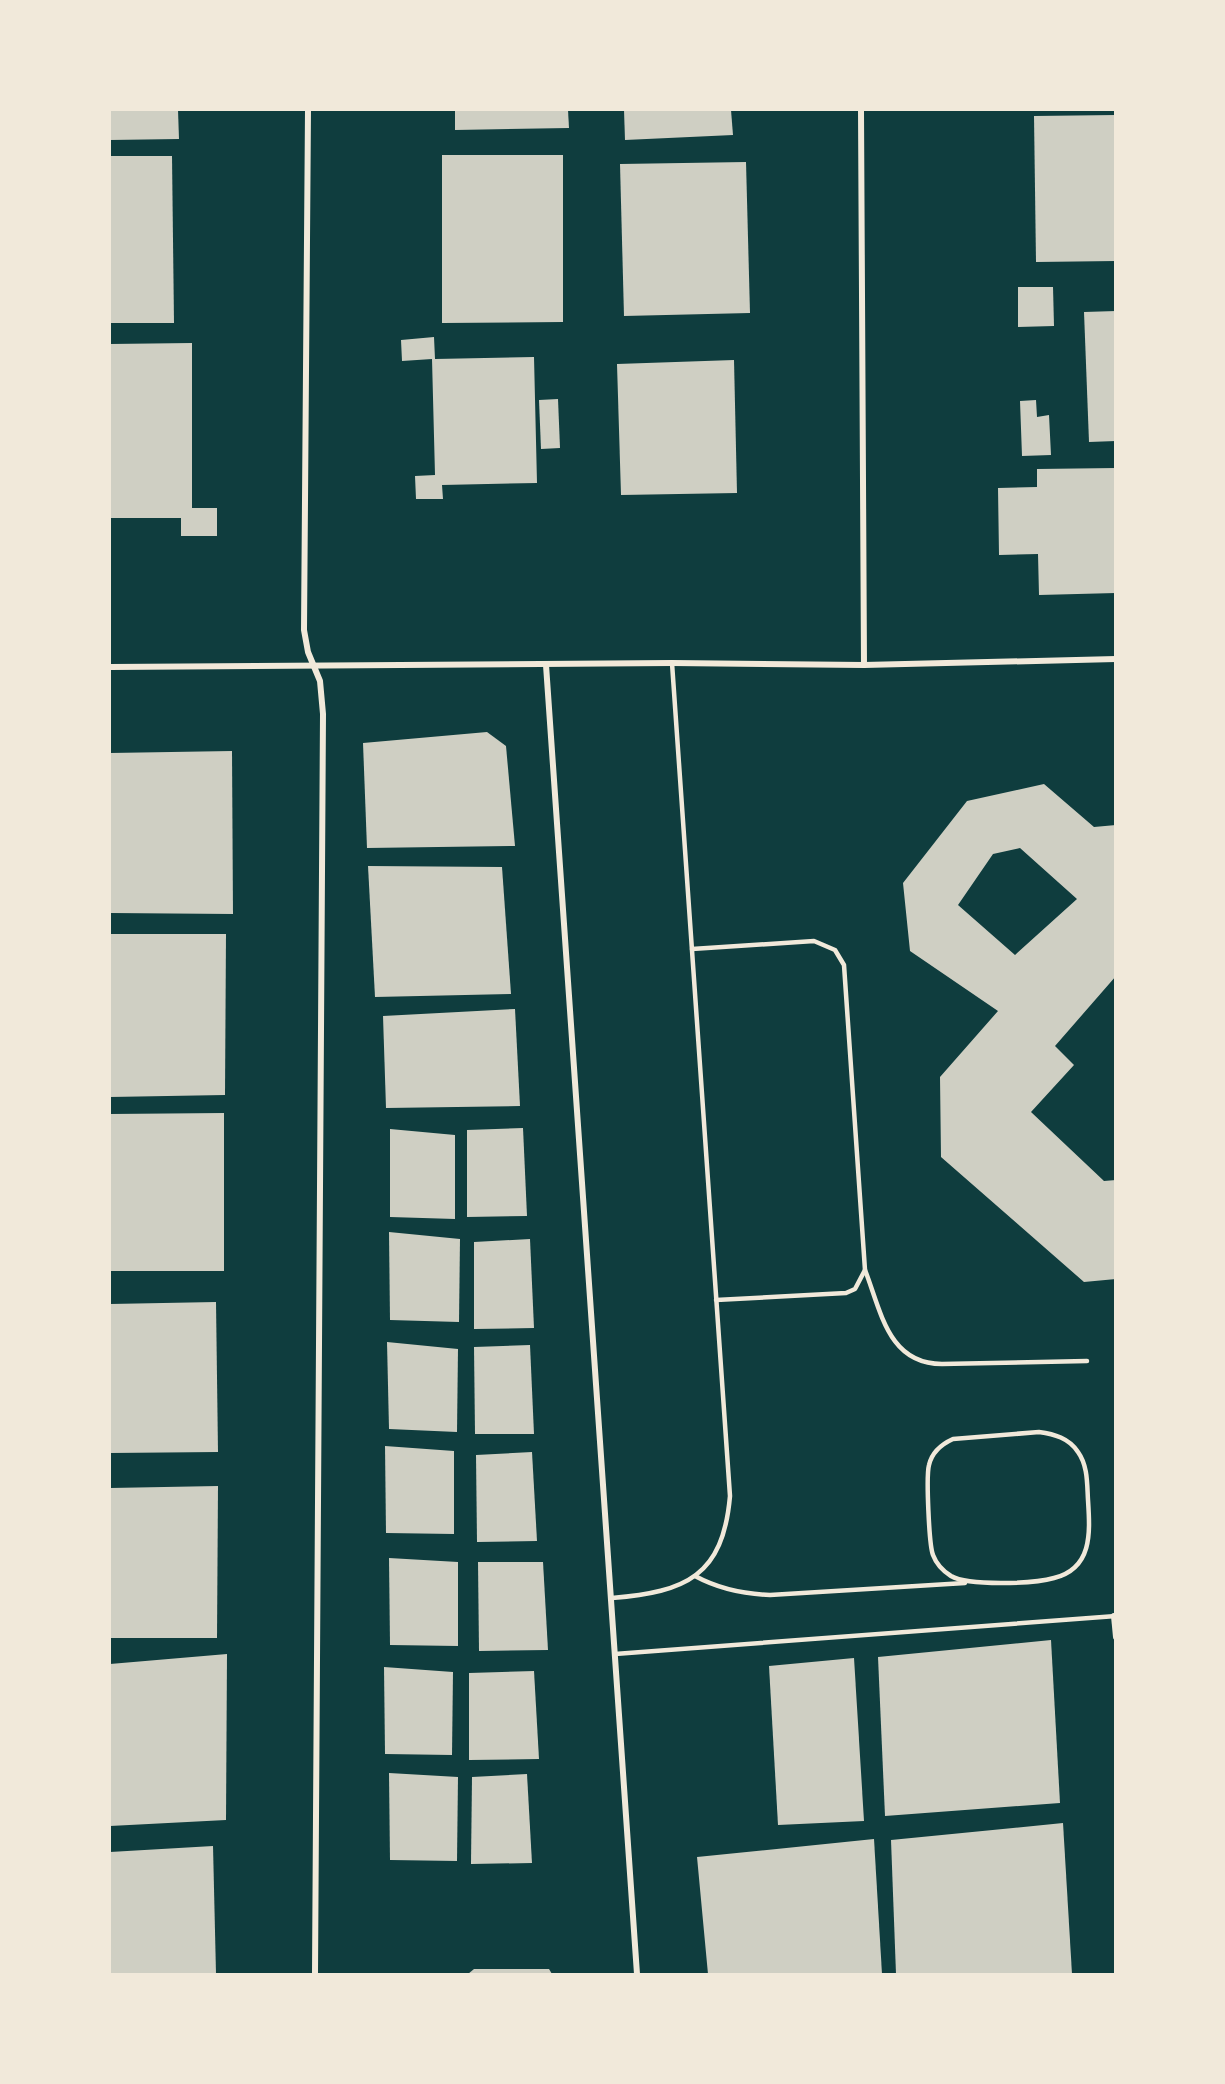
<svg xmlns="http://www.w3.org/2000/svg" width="1225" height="2084" font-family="Georgia,serif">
	<rect width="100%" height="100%" fill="#0f3d3e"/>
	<g fill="#cfcfc3" fill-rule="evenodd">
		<polygon points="110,110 178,110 179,139 110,140"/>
		<polygon points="455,110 568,110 569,128 455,130"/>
		<polygon points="624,110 731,110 733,135 625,140"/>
		<polygon points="1116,115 1116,261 1036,262 1034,116"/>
		<polygon points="442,155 563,155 563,322 442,323"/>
		<polygon points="110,156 172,156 174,323 110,323"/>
		<polygon points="746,162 750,313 624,316 620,164"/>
		<polygon points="1018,287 1053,287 1054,326 1018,327"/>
		<polygon points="1116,311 1116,441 1089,442 1084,312"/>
		<polygon points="434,337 435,359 534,357 537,483 442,485 443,499 416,499 415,476 435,475 432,359 402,361 401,340"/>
		<polygon points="192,343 192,508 217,508 217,536 181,536 181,518 110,518 110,344"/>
		<polygon points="734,360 737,493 621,495 617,364"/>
		<polygon points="558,399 560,448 541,449 539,400"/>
		<polygon points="1036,400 1037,417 1049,415 1051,455 1022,456 1020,401"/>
		<polygon points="1116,468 1116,593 1039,595 1038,554 999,555 998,488 1037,487 1037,469"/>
		<polygon points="487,732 506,746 515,846 367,848 363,743"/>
		<polygon points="232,751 233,914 110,913 110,753"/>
		<path d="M1044 784 1094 827 1116 825V976L1055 1046 1074 1065 1031 1112 1104 1181 1116 1180V1279L1084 1282 941 1157 940 1077 998 1011 910 951 903 883 967 801ZM1020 848 1077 899 1015 955 958 905 993 854Z"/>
		<polygon points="368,866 502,867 511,994 375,997"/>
		<polygon points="110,934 226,934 225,1095 110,1097"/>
		<polygon points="515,1009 520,1106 386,1108 383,1016"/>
		<polygon points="224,1113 224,1271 110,1271 110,1114"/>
		<polygon points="523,1128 527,1216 467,1217 467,1130"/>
		<polygon points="390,1129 455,1135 455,1219 390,1217"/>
		<polygon points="389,1232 460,1239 459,1322 390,1320"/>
		<polygon points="530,1239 534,1328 474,1329 474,1242"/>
		<polygon points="216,1302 218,1452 110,1453 110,1304"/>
		<polygon points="387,1342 458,1349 457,1432 389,1429"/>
		<polygon points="530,1345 534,1434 475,1434 474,1347"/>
		<polygon points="385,1446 454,1451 454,1534 386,1533"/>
		<polygon points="532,1452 537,1541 477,1542 476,1455"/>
		<polygon points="218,1486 217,1638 110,1638 110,1488"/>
		<polygon points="389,1558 458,1562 458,1646 390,1645"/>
		<polygon points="478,1562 543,1562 548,1650 479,1651"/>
		<polygon points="1051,1640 1060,1803 885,1816 878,1657"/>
		<polygon points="227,1654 226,1820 110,1826 110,1664"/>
		<polygon points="854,1658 864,1821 778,1825 769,1666"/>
		<polygon points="384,1667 453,1672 452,1755 385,1754"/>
		<polygon points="534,1671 539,1759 469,1760 469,1673"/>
		<polygon points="389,1773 458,1777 457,1861 390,1860"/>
		<polygon points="527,1774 532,1863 471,1864 472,1777"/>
		<polygon points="1063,1823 1072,1974 896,1974 891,1840"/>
		<polygon points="874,1839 882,1974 708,1974 697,1857"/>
		<polygon points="213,1846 216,1974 110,1974 110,1852"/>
		<polygon points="474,1969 549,1969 552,1974 468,1974"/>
	</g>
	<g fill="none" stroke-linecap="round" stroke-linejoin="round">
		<g stroke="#f1e9da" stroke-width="4.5">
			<polyline points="692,949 814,941 835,950 844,965 865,1270 855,1289 846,1293 716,1300"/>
			<path d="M865 1270C881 1311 888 1364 942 1364L1087 1361"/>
			<path d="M1039 1432C1054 1434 1069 1438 1078 1452 1088 1466 1087 1484 1088 1500 1090 1532 1093 1568 1054 1578 1033 1584 968 1586 951 1576 943 1571 936 1563 933 1555 929 1545 926 1476 929 1465 932 1452 942 1444 953 1439Z"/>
			<path d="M695 1576C719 1589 743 1594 770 1595L965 1583"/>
			<path d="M612 1598C686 1592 723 1576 730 1496L672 663"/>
			<polyline points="615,1654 1116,1616"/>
		</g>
		<g stroke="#f1e9da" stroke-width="6">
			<polyline points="308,110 304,630 308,652 320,681 323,714 315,1974"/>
			<polyline points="861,110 864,665"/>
			<polyline points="546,665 637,1974"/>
			<polyline points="110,667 672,663 864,665 1116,659"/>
			<polyline points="1114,1616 1116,1637"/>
		</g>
	</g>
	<rect width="1225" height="2084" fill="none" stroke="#f1e9da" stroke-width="222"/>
</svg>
